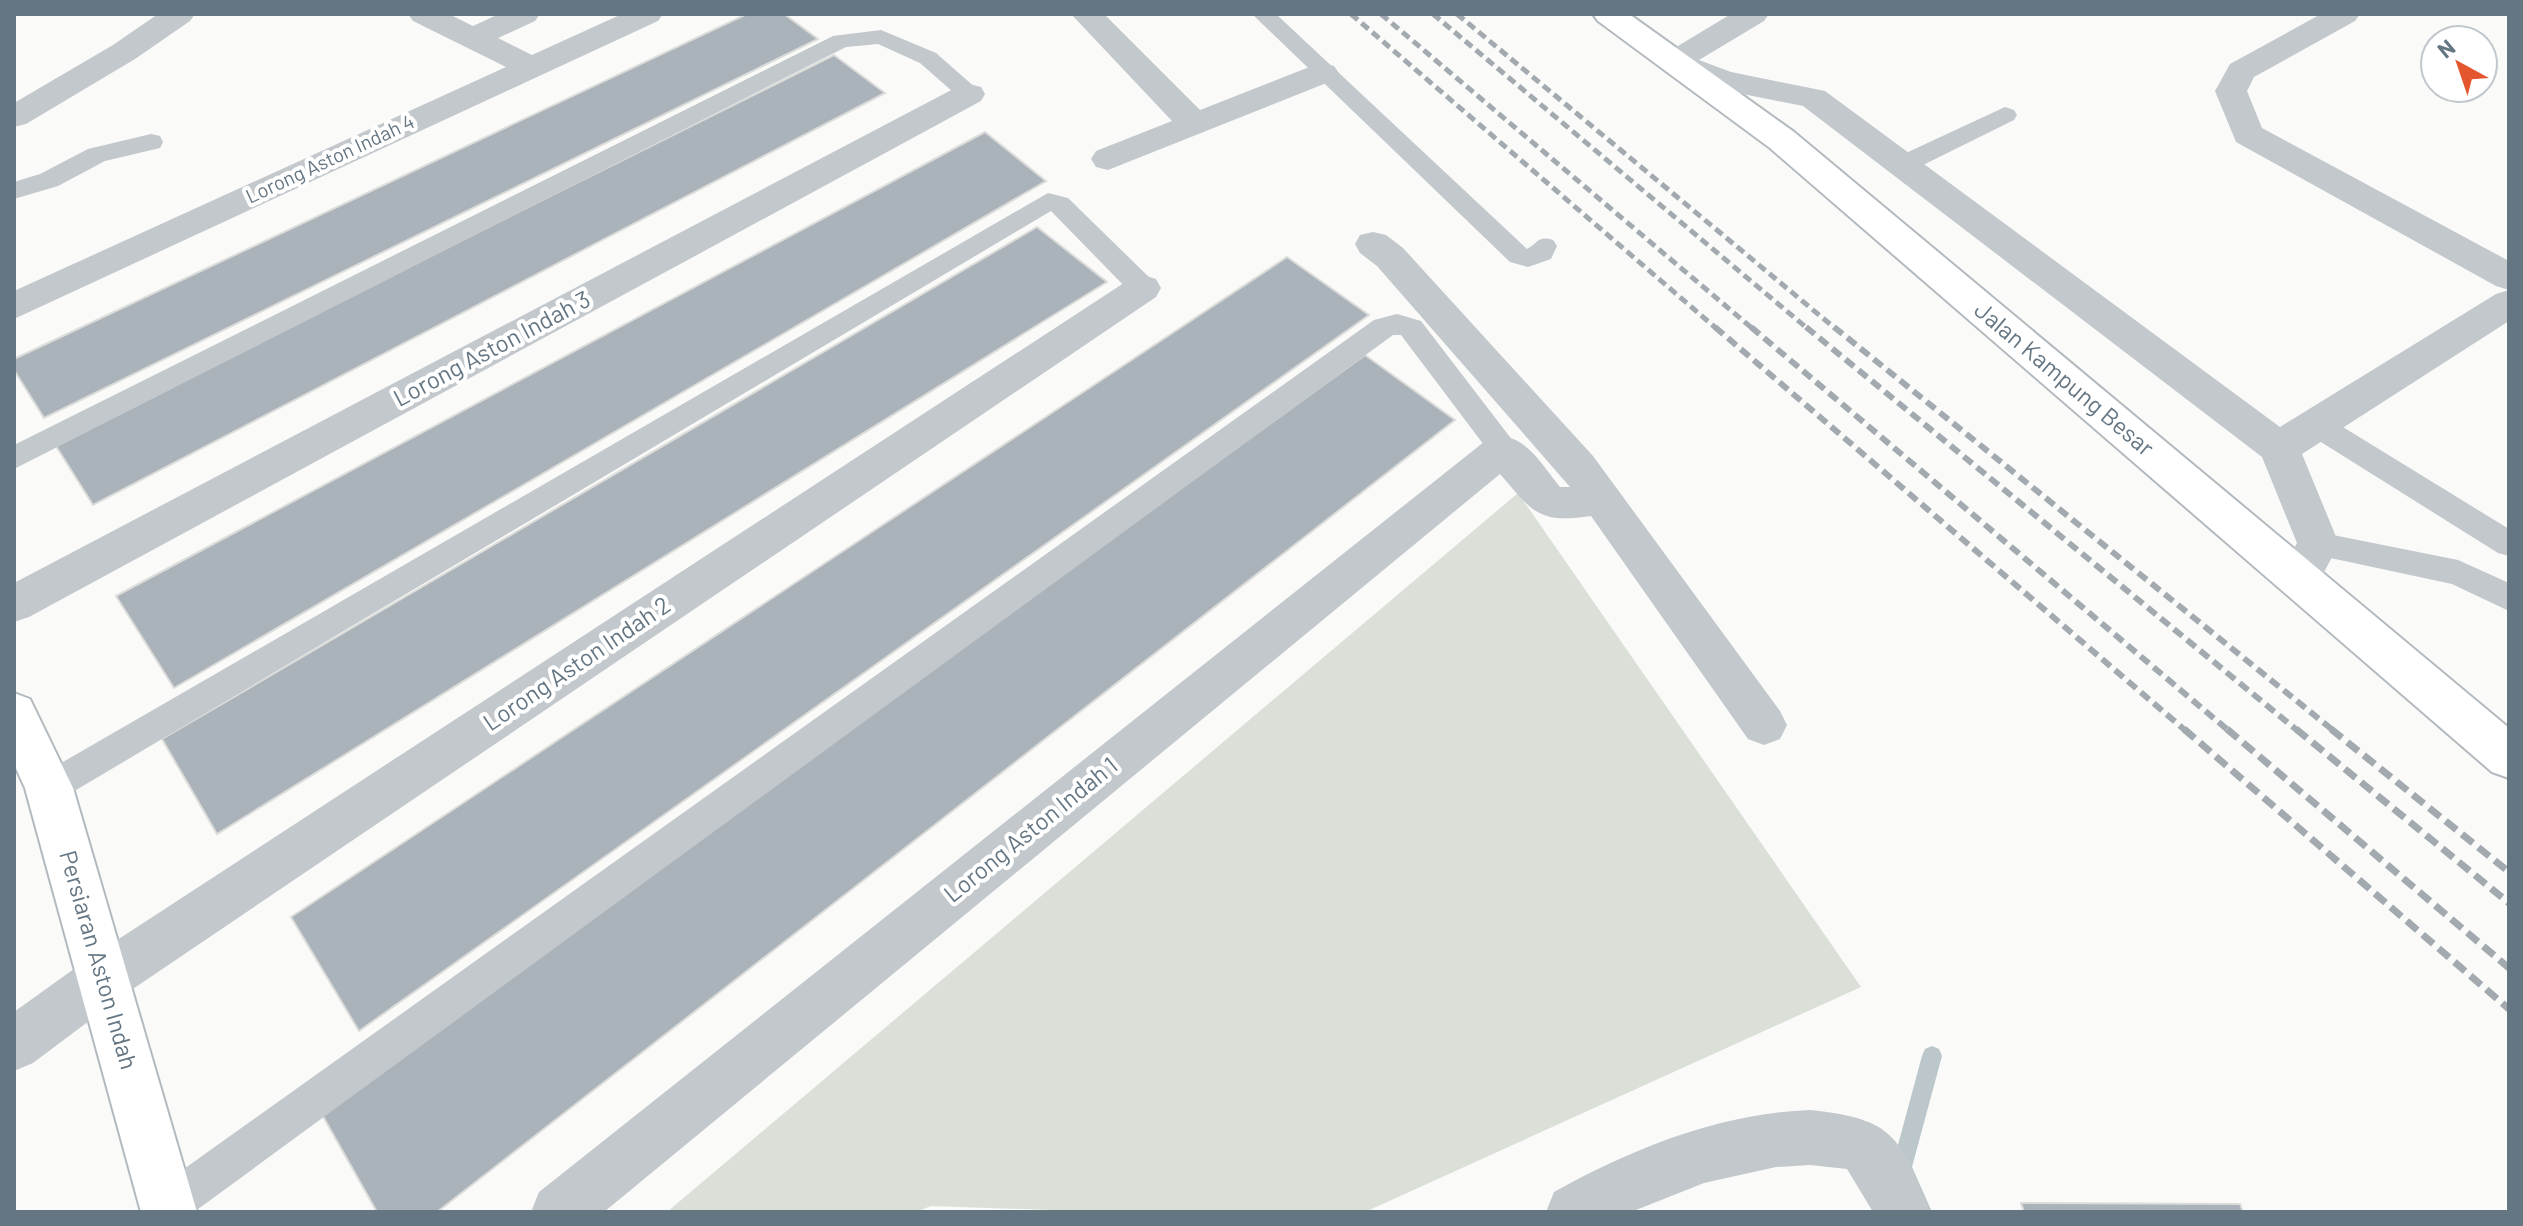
<svg xmlns="http://www.w3.org/2000/svg" width="2523" height="1226" font-family="Barlow,sans-serif">
	<rect width="100%" height="100%" fill="#fafaf8"/>
	<polygon fill="#dadfd7" points="1518,493 1861,987 1365,1212 1112,1212 931,1206 916,1212 667,1212"/>
	<g fill="none" stroke-linecap="round" stroke-linejoin="round">
		<polygon fill="#bbc7cb" fill-rule="evenodd" points="1932,1046 1939,1049 1942,1056 1912,1167 1932,1212 1911,1212 1892,1167 1922,1056 1925,1049"/>
	</g>
	<g fill="#aab3b9" stroke="#dcdcda" stroke-width="2">
		<polygon points="747,14 784,14 818,39 44,418 14,370 14,359"/>
		<polygon points="834,55 885,93 93,505 54,443"/>
		<polygon points="985,132 1046,181 174,688 116,596"/>
		<polygon points="1037,227 1107,282 217,834 162,739"/>
		<polygon points="1287,257 1369,315 359,1031 291,917"/>
		<polygon points="1365,355 1455,420 437,1212 377,1212 320,1111"/>
		<polygon points="2021,1203 2240,1204 2243,1212 2024,1212"/>
	</g>
	<g fill="none" stroke-linecap="round" stroke-linejoin="round">
		<g stroke="#b3babf" stroke-width="4">
			<g id="secondary">
				<polygon points="1593,14 1629,14 1794,132 2509,728 2509,778 2492,772 1770,148 1598,21"/>
				<polygon points="14,693 30,699 73,788 197,1212 141,1212 25,788 14,764"/>
			</g>
		</g>
		<g fill="#c3c8cc" fill-rule="evenodd">
			<path d="M1252 14H1276L1527 249C1538 243 1538 235 1553 240L1557 246 1551 259 1528 267 1510 262Z"/>
			<polygon points="881,30 936,53 977,89 981,94 977,99 961,99 920,63 878,44 846,47 14,469 14,445 833,36"/>
			<polygon points="2005,107 2014,110 2017,115 2014,120 1911,171 1893,171 1890,165 1893,159"/>
			<polygon points="151,134 160,136 163,142 160,148 105,161 58,186 14,199 14,182 40,174 88,149"/>
			<polygon points="1048,193 1068,198 1153,281 1156,288 1153,295 1143,297 1133,295 1051,211 61,799 49,804 37,799 32,788 37,777"/>
			<polygon points="1397,314 1421,321 1513,441 1518,449 1513,457 1503,460 1493,457 1401,335 1393,335 194,1212 150,1212 147,1206 153,1191 1374,320"/>
			<polygon points="2315,413 2325,416 2509,529 2509,556 2498,553 2305,432 2300,424 2305,416"/>
			<polygon points="2318,532 2458,560 2509,583 2509,611 2452,584 2307,553 2303,544 2307,535"/>
		</g>
		<g fill="#c3c8cc" fill-rule="evenodd">
			<polygon points="158,14 195,14 190,21 135,59 26,124 14,127 14,103 113,45"/>
			<polygon points="408,14 449,14 473,26 499,14 540,14 535,21 498,38 532,55 622,14 663,14 658,21 14,319 14,291 506,67 413,21"/>
			<polygon points="1071,14 1104,14 1200,110 1312,66 1323,63 1334,66 1339,73 1334,80 1108,170 1096,167 1091,159 1096,151 1172,121"/>
			<polygon points="1731,14 1769,14 1764,21 1699,60 1731,72 1825,91 2280,427 2496,294 2509,290 2509,321 2302,454 2339,544 2314,591 2299,597 2284,591 2277,579 2297,543 2262,457 1803,106 1713,88 1663,69 1658,62 1663,55"/>
			<polygon points="2321,14 2360,14 2355,21 2254,77 2247,91 2262,128 2509,261 2509,290 2496,286 2236,142 2215,91 2230,64"/>
			<polygon points="969,84 981,87 985,94 981,101 29,617 14,622 14,583 957,87"/>
			<path d="M1373 232 1386 235 1403 248 1593 456 1780 711 1787 725 1780 739 1764 745 1748 739 1591 516C1538 524 1533 512 1500 474L604 1212H531L539 1192 1489 438C1522 428 1541 464 1560 487H1570L1377 266 1360 253 1355 244 1360 235Z"/>
			<polygon points="1143,275 1156,279 1161,288 1156,297 121,997 33,1063 14,1071 14,1012 85,961 1130,279"/>
			<path d="M1810 1110C1895 1119 1899 1136 1930 1212H1873L1847 1169 1810 1165 1776 1167 1704 1183 1631 1212H1546L1554 1192C1634 1148 1718 1114 1810 1110Z"/>
		</g>
		<use href="#secondary" fill="#fff" fill-rule="evenodd"/>
		<g stroke="#a2aab0" stroke-width="5" stroke-dasharray="9 5" stroke-linecap="butt">
			<polyline points="1351,14 1717,329"/>
			<polyline points="1381,14 1753,329"/>
			<polyline points="1433,14 1808,329"/>
			<polyline points="1457,14 1836,329"/>
		</g>
		<g stroke="#a2aab0" stroke-width="6" stroke-dasharray="11 6" stroke-linecap="butt">
			<polyline points="1715,327 2186,731"/>
			<polyline points="1751,327 2229,731"/>
			<polyline points="1806,327 2298,731"/>
			<polyline points="1834,327 2334,731"/>
		</g>
		<g stroke="#a2aab0" stroke-width="7" stroke-dasharray="14 7" stroke-linecap="butt">
			<polyline points="2184,729 2509,1009"/>
			<polyline points="2227,729 2509,968"/>
			<polyline points="2296,729 2509,903"/>
			<polyline points="2331,729 2509,872"/>
		</g>
	</g>
	<g text-anchor="middle" stroke-width="8" stroke-linejoin="round" paint-order="stroke">
		<g font-size="20" fill="#657683" stroke="#fff">
			<text transform="translate(330 159) rotate(-25)" y="7">Lorong Aston Indah 4</text>
		</g>
		<g font-size="24" fill="#657683" stroke="#fff">
			<text transform="translate(492 349) rotate(-28)" y="8">Lorong Aston Indah 3</text>
			<text transform="translate(2064 379) rotate(40)" y="8">Jalan Kampung Besar</text>
			<text transform="translate(577 664) rotate(-34)" y="8">Lorong Aston Indah 2</text>
			<text transform="translate(1031 830) rotate(-39)" y="8">Lorong Aston Indah 1</text>
			<text transform="translate(98 960) rotate(74)" y="8">Persiaran Aston Indah</text>
		</g>
	</g>
	<rect width="2523" height="1226" fill="none" stroke="#657683" stroke-width="32"/>
	<g transform="translate(2459 64) rotate(320)"><circle r="38" fill="#ffffff" stroke="#c1c8cd" stroke-width="2"/>
	<path d="M0-6L14 30L0 20L-14 30Z" fill="#e4572e"/>
	<text y="-12" font-size="22" font-weight="bold" text-anchor="middle" fill="#657683">N</text>
	</g>
</svg>
